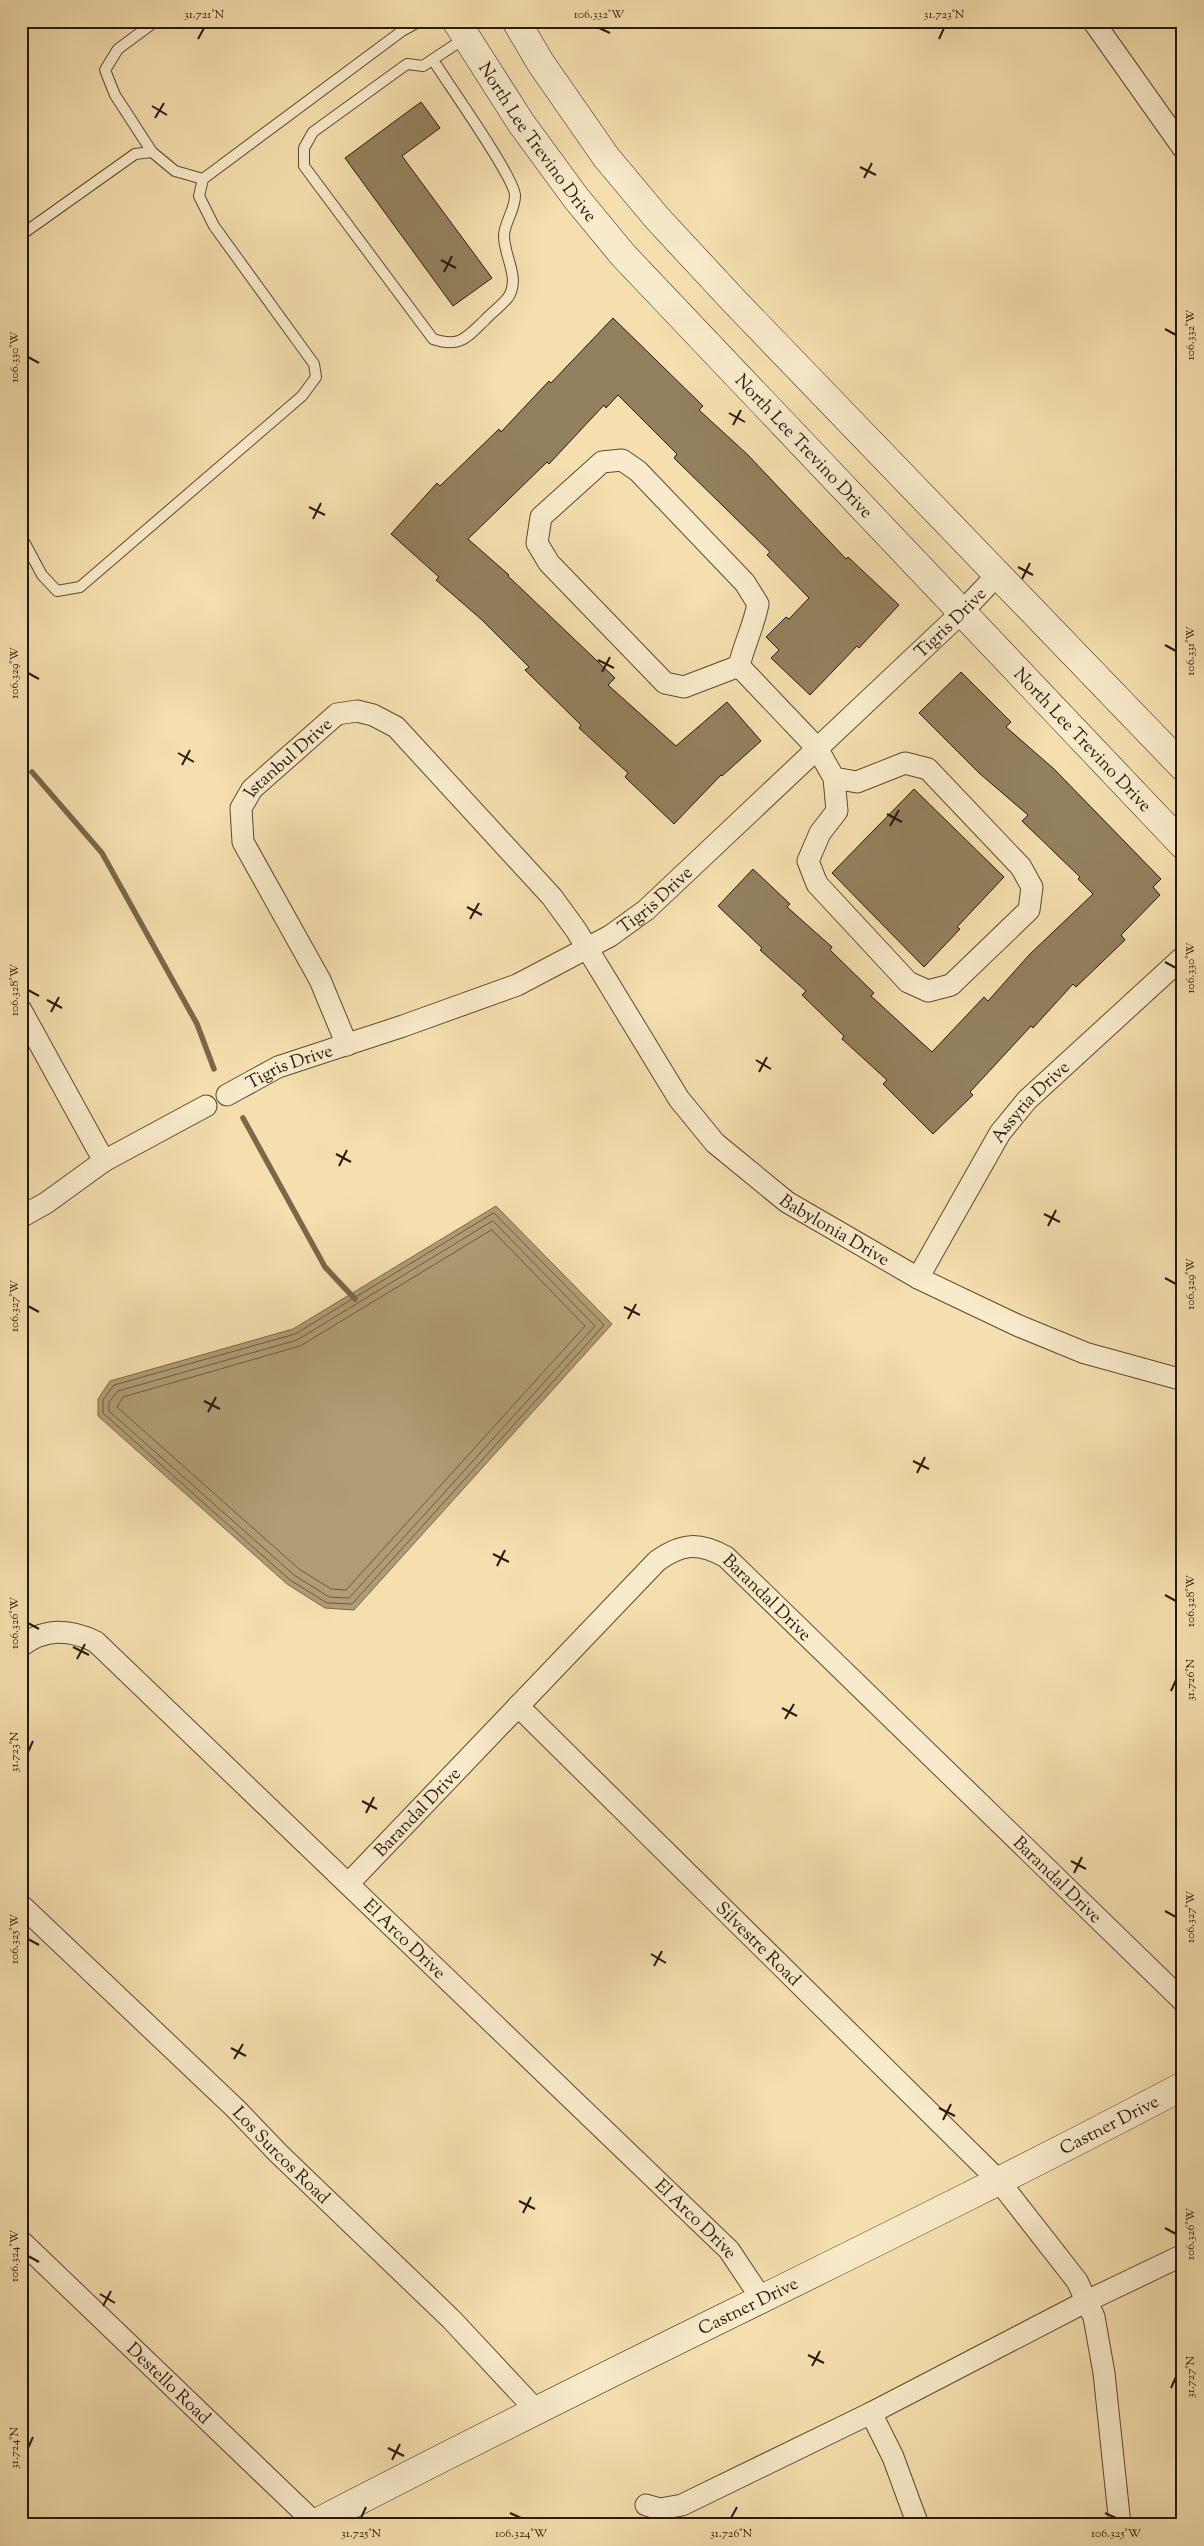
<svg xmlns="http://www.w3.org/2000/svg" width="1204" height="2546" font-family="'Sorts Mill Goudy',serif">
	<rect width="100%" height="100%" fill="#f5dfae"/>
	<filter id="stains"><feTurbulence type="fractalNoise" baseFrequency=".004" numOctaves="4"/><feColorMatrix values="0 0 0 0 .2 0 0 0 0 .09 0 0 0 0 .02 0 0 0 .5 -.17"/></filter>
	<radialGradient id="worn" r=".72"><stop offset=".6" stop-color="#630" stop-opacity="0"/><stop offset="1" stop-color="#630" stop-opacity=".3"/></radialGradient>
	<polygon fill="#af9c75" stroke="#796849" points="496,1206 612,1324 354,1610 325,1608 287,1584 98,1416 98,1399 110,1381 293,1329"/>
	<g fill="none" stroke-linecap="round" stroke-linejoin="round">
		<g stroke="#6c5a3e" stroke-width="1">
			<polygon points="494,1213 604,1325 352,1604 327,1603 290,1580 103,1413 103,1400 114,1385 295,1334"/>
			<polygon points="493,1221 595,1326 349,1598 329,1597 294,1575 109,1411 109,1402 118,1391 297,1340"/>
			<polygon points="492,1230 585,1326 346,1590 331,1589 299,1569 117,1407 123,1397 300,1346"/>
		</g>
		<g stroke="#796849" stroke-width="5.5">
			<polyline points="32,772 102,853 197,1024 214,1069"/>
			<polyline points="243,1118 325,1267 355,1299"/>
		</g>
	</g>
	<g fill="#93805e" stroke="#281907">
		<polygon points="421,102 440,128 402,156 492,278 453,306 345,158"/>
		<polygon points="613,318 703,406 699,410 748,455 846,559 848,557 899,605 859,648 857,646 810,695 771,658 779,650 766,637 786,617 789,619 809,598 767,555 770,552 674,458 677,454 618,395 606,408 604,405 549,464 547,462 468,539 509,575 508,576 615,678 608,685 676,746 727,702 761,741 722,776 721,775 674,824 625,777 628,773 579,728 581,725 525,670 529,667 482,620 436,580 439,577 391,534 437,483 440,486 499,429 501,432 549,381 551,383"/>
		<polygon points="961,672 1011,722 1006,727 1054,769 1161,879 1153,887 1160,895 1121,935 1125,940 1076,987 1073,984 1033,1028 1031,1026 970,1092 973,1095 933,1134 883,1084 887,1080 842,1039 844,1036 802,995 806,991 760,950 762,948 718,906 753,869 790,904 787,907 832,947 830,950 874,993 871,996 932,1052 984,997 988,1001 1030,954 1093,894 1078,879 1080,877 1022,821 1028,815 979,773 919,713"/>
		<polygon points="914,789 1004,877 957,927 960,929 924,967 832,873"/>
	</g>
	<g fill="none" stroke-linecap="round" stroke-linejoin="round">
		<g stroke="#5b4a31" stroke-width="12">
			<g id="lane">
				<path d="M433 60C446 81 516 179 515 196 515 210 504 223 504 236 504 256 520 277 509 296 504 304 492 312 485 320 466 338 460 348 433 339L304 166V148L313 132 407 64 423 66 465 38"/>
				<polyline points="152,152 115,95 105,70 118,49 156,21"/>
				<polyline points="21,235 135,154 152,152 175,171 203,179"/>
				<polyline points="21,536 42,575 57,591 80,587 302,396 316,377 314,364 214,226 199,196 203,179 402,31 420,21"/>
			</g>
		</g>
		<g stroke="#5b4a31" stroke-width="23">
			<g id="street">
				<polyline points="1093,21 1183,148"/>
				<path d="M739 666 684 687 665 683 549 563 537 543 541 517 602 462 622 460 638 471 745 583 758 604C754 625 744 645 739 666L817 748 834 778 837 811 820 833 808 861 817 884 908 982 928 991 951 985 1029 910 1032 887 1021 867 928 769 905 763 857 782 834 778"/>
				<polyline points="21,1010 104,1161"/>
				<path id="s1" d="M347 1045 320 980 243 842 241 808 252 789 337 714 357 711 373 715 396 727 552 897 576 930 679 1099 715 1143 787 1202 918 1278 1019 1326 1085 1353 1183 1380"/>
				<path id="s2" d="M227 1095 278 1067 403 1026 517 985 610 936 646 910 961 613 998 574"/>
				<polyline points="21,1217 46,1203 104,1161 206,1106"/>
				<path id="s3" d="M918 1278 1000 1133 1027 1100 1183 957"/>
				<path id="s4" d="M21 1646C45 1628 70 1629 96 1642L729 2250 761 2298"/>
				<path id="s5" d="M518 1706 998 2180 1077 2281 1094 2317 1104 2373 1120 2525"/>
				<path id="s6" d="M348 1884 657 1561C682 1543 699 1542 726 1557L1183 2001"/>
				<path id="s7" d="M21 1905 236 2109 278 2153 451 2319 536 2410"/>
				<path id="s8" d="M21 2241 317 2525"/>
				<polyline points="646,2505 660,2509 682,2505 871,2413"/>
				<polyline points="918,2525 893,2457 871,2413 1087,2301 1183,2255"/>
			</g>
		</g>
		<g stroke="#281907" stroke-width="29">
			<g id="secondary">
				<path id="s9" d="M456 21 521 123 576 198 623 255 1183 845"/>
				<polyline points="516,21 540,62 606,157 657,218 735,302 1183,767"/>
				<path id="s10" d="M312 2525C600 2374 895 2238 1183 2086"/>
			</g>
		</g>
		<use href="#lane" stroke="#f8eaca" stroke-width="10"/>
		<use href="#street" stroke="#f8eaca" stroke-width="21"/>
		<use href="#secondary" stroke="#f8eaca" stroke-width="28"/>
	</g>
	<path fill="none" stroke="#281907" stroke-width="2" d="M599 28 610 33M198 39 204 28M939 39 944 28M152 106 167 115M155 118 164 103M860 167 876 175M864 178 872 163M441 260 456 268M444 272 452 256M1165 329 1176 335M28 357 39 363M729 413 745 422M733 425 741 410M309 507 325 515M313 519 321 503M1018 567 1033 575M1022 579 1030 563M1165 645 1176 651M598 660 614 668M602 672 610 657M28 673 39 679M178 753 194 762M182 765 190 750M887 814 902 822M890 826 899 810M467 907 482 915M470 919 479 903M1165 962 1176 968M28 990 39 996M47 1000 62 1008M51 1012 59 997M756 1060 771 1069M759 1072 767 1057M336 1154 351 1162M339 1166 347 1150M1044 1214 1060 1222M1048 1226 1056 1210M1165 1278 1176 1284M28 1306 39 1312M624 1307 640 1315M628 1319 636 1304M204 1401 220 1409M208 1412 216 1397M913 1461 929 1469M917 1473 925 1457M493 1554 509 1562M497 1566 505 1550M1165 1595 1176 1601M28 1623 39 1629M73 1647 89 1655M77 1659 85 1644M1171 1691 1176 1680M782 1708 797 1716M785 1719 794 1704M28 1752 33 1741M362 1801 377 1809M366 1813 374 1797M1071 1861 1086 1869M1074 1873 1082 1857M1165 1911 1176 1917M28 1939 39 1945M651 1954 666 1963M654 1966 662 1951M231 2048 246 2056M234 2059 243 2044M939 2108 955 2116M943 2120 951 2104M519 2201 535 2209M523 2213 531 2197M1165 2228 1176 2234M28 2256 39 2262M100 2294 115 2303M103 2306 111 2291M808 2355 824 2363M812 2366 820 2351M1171 2388 1176 2377M28 2448 33 2437M388 2448 404 2456M392 2460 400 2444M510 2513 521 2518M1105 2513 1116 2518M361 2518 366 2507M731 2518 737 2507"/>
	<g text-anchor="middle" stroke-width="4" stroke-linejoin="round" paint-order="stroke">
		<g font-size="18" fill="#281907" stroke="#f8eaca">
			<text dy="6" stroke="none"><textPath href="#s9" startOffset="146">North Lee Trevino Drive</textPath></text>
			<text dy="6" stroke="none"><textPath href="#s9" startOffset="551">North Lee Trevino Drive</textPath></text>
			<text dy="6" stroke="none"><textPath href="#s2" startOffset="879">Tigris Drive</textPath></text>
			<text dy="6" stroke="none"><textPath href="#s9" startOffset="956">North Lee Trevino Drive</textPath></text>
			<text dy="6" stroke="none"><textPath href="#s1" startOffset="332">Istanbul Drive</textPath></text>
			<text dy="6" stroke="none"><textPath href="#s2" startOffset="474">Tigris Drive</textPath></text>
			<text dy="6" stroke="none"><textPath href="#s2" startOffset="69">Tigris Drive</textPath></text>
			<text dy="6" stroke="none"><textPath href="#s3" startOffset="210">Assyria Drive</textPath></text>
			<text dy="6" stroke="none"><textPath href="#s1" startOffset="1135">Babylonia Drive</textPath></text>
			<text dy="6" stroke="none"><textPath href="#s6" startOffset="579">Barandal Drive</textPath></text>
			<text dy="6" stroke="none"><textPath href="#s6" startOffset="100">Barandal Drive</textPath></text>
			<text dy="6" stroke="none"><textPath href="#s6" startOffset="984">Barandal Drive</textPath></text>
			<text dy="6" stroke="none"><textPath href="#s4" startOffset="508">El Arco Drive</textPath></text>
			<text dy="6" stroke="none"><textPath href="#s5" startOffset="338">Silvestre Road</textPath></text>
			<text dy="6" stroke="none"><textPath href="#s10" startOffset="892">Castner Drive</textPath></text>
			<text dy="6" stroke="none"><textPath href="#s7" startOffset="361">Los Surcos Road</textPath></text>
			<text dy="6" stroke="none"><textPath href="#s4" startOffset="912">El Arco Drive</textPath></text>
			<text dy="6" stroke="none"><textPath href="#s10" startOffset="488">Castner Drive</textPath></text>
			<text dy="6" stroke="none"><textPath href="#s8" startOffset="205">Destello Road</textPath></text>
		</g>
	</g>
	<rect width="1204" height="2546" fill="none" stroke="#f5dfae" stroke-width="55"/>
	<rect x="28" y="28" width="1148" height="2490" fill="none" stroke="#281907" stroke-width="2"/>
	<g font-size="12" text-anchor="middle" fill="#281907">
		<text x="204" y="18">31.721°N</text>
		<text x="599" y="18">106.332°W</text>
		<text x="944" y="18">31.723°N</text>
		<text transform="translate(1190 335) rotate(-90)" y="4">106.332°W</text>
		<text transform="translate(14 357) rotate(-90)" y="4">106.330°W</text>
		<text transform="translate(1190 651) rotate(-90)" y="4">106.331°W</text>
		<text transform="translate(14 673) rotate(-90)" y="4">106.329°W</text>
		<text transform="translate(1190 968) rotate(-90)" y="4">106.330°W</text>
		<text transform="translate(14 990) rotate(-90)" y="4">106.328°W</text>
		<text transform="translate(1190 1284) rotate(-90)" y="4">106.329°W</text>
		<text transform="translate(14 1306) rotate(-90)" y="4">106.327°W</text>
		<text transform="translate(1190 1601) rotate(-90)" y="4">106.328°W</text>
		<text transform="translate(14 1623) rotate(-90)" y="4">106.326°W</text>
		<text transform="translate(1190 1680) rotate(-90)" y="4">31.726°N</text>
		<text transform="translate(14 1752) rotate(-90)" y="4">31.723°N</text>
		<text transform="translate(1190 1917) rotate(-90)" y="4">106.327°W</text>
		<text transform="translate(14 1939) rotate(-90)" y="4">106.325°W</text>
		<text transform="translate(1190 2234) rotate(-90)" y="4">106.326°W</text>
		<text transform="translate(14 2256) rotate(-90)" y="4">106.324°W</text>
		<text transform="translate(1190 2377) rotate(-90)" y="4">31.727°N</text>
		<text transform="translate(14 2448) rotate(-90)" y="4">31.724°N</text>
		<text x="361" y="2537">31.725°N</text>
		<text x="521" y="2537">106.324°W</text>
		<text x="731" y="2537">31.726°N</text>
		<text x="1116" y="2537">106.325°W</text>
	</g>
	<rect width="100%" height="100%" filter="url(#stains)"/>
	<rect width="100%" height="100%" fill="url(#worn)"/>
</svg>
